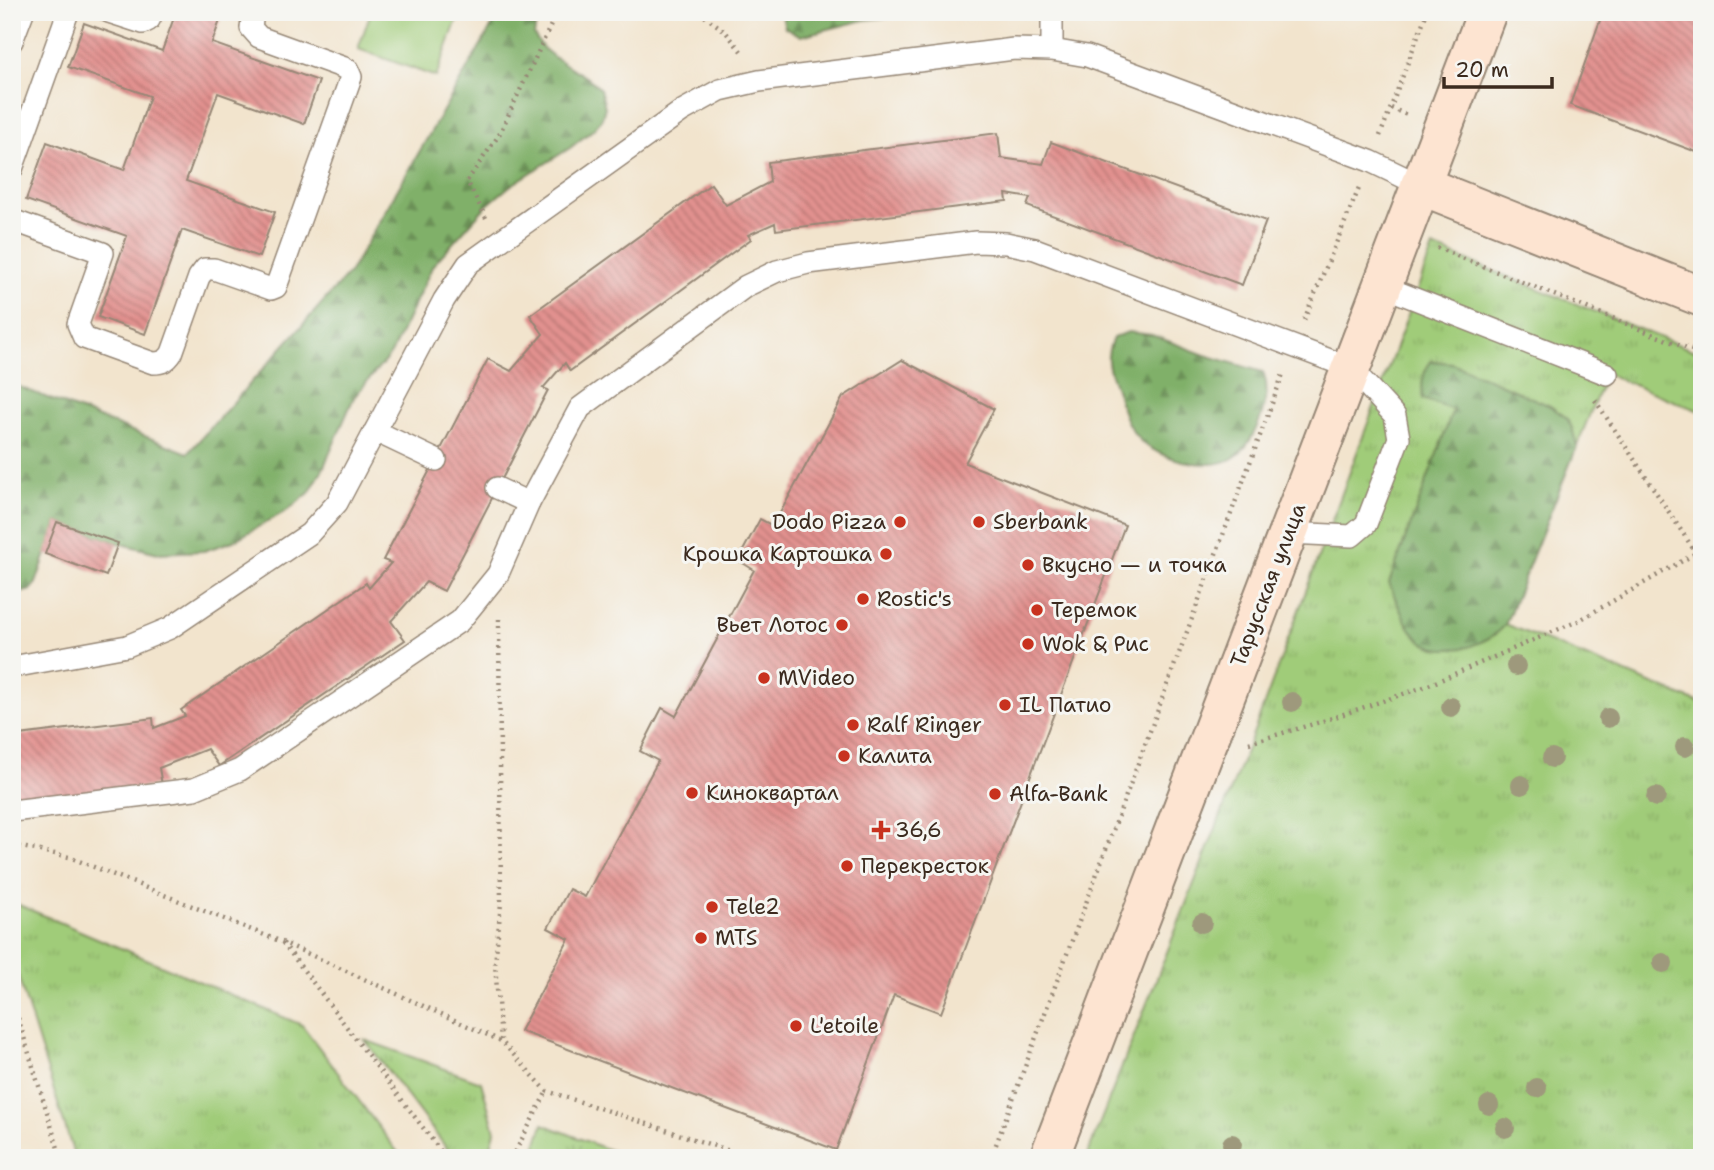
<svg xmlns="http://www.w3.org/2000/svg" width="1714" height="1170" font-family="'Shantell Sans',sans-serif">
	<defs>
		<pattern id="grass-tufts" width="24" height="20" patternUnits="userSpaceOnUse" patternTransform="scale(1.75)"><rect width="24" height="20" fill="#a0cc79"/><path d="M3 7l-1-3M5 7V3M7 7l1-3M15 17l-1-3M17 17v-4M19 17l1-3" fill="none" stroke="#8baf68"/></pattern>
		<pattern id="forest-firs" width="22" height="20" patternUnits="userSpaceOnUse" patternTransform="scale(1.75)"><rect width="22" height="20" fill="#80b069"/><path d="M5 1l3.5 6h-7zM16 11l3.5 6h-7z" fill="#6a8f56"/></pattern>
		<pattern id="building-back-hatch" width="6" height="6" patternUnits="userSpaceOnUse" patternTransform="scale(1.75)"><rect width="6" height="6" fill="#e2918f"/><path d="M-1 5l2 2M0 0l6 6M5-1l2 2" fill="none" stroke="#b87774"/></pattern>
	</defs>
	<rect width="100%" height="100%" fill="#f6f6f2"/>
	<filter id="ink" filterUnits="userSpaceOnUse"><feTurbulence type="fractalNoise" baseFrequency=".0143" numOctaves="2"/><feDisplacementMap in="SourceGraphic" scale="14" xChannelSelector="R" yChannelSelector="G"/><feConvolveMatrix kernelMatrix="1 2 1 2 8 2 1 2 1" color-interpolation-filters="sRGB"/></filter>
	<filter id="wash" filterUnits="userSpaceOnUse"><feTurbulence type="fractalNoise" baseFrequency=".00686" numOctaves="4" result="noise"/><feDisplacementMap in="SourceGraphic" scale="28" xChannelSelector="R" yChannelSelector="G"/><feGaussianBlur stdDeviation="1.57" result="paint"/><feColorMatrix in="noise" values="0 0 0 0 0 0 0 0 0 0 0 0 0 0 0 0 0 1.4 0 .05"/><feComposite in="paint" operator="in"/></filter>
	<g filter="url(#wash)">
		<rect width="100%" height="100%" fill="#f2e4cd"/>
		<g fill="url(#grass-tufts)" stroke="#6e7b4c" stroke-width="2">
			<polygon points="1433,247 1702,354 1702,412 1606,374 1505,624 1702,704 1702,1158 1086,1158 1256,726"/>
			<polygon points="12,902 302,1025 402,1158 75,1158 12,957"/>
			<polygon points="365,1040 481,1082 495,1131 488,1158 454,1158"/>
			<polygon points="543,1124 629,1158 532,1158"/>
		</g>
		<g fill="url(#forest-firs)" stroke="#5e6d44" stroke-width="2">
			<polygon points="500,12 538,12 534,35 543,48 554,57 592,81 600,89 605,107 602,118 595,128 570,148 510,186 486,206 433,265 391,354 354,397 322,471 309,493 288,510 233,541 204,551 158,553 118,543 57,522 36,583 31,590 12,595 12,384 188,453 350,272"/>
			<polygon points="781,12 936,12 864,20 801,36 785,27"/>
			<path d="M1128 332 1152 335 1205 355 1263 372C1269 386 1266 399 1262 414 1256 430 1248 449 1233 458 1210 473 1155 458 1138 438 1127 426 1122 410 1118 395 1111 371 1102 363 1113 338Z"/>
			<path d="M1431 361 1452 363 1550 406 1567 418 1572 428 1577 446 1505 625C1495 637 1482 642 1468 647 1460 649 1454 649 1446 649 1411 649 1401 611 1389 583L1453 410 1423 399C1421 384 1422 374 1431 361Z"/>
		</g>
		<polygon fill="#a0cc79" stroke="#6e7b4c" stroke-width="2" points="371,12 460,12 436,77 358,49"/>
		<g id="blocks">
			<g fill="url(#building-back-hatch)">
				<polygon points="176,12 223,12 212,43 319,81 304,124 218,93 186,181 275,212 259,257 182,230 145,334 98,317 127,236 26,200 47,142 124,170 150,96 68,67 84,23 162,51"/>
				<polygon points="1603,12 1702,12 1702,154 1570,105"/>
				<polygon points="998,133 1001,158 1043,164 1051,142 1266,221 1242,285 1027,206 1030,198 1006,194 1007,201 776,230 775,223 748,235 751,239 570,371 565,363 543,388 548,390 444,591 426,582 391,621 405,640 219,766 207,749 159,768 162,785 12,805 12,736 153,718 154,728 185,716 181,710 366,583 369,588 391,563 383,560 488,359 511,371 543,334 530,315 711,184 726,205 770,182 768,162"/>
				<polygon points="902,360 994,409 965,463 1125,525 941,1013 894,995 836,1150 520,1031 569,939 548,928 569,889 585,897 658,761 640,751 662,708 676,716 754,570 738,560 760,519 773,526 843,397"/>
				<polygon points="57,522 118,543 106,576 45,554"/>
			</g>
		</g>
	</g>
	<g filter="url(#ink)">
		<use href="#blocks" fill-opacity="0" stroke="#968776" stroke-width="2"/>
		<g fill="none" stroke-linecap="round" stroke-linejoin="round">
			<g stroke="#968776" stroke-width="24">
				<g id="lane">
					<polyline points="109,12 143,23 149,20 153,12"/>
					<polyline points="12,41 23,12"/>
					<polyline points="1052,50 1052,12"/>
					<polyline points="12,169 68,12"/>
					<path d="M12 220 103 253 78 324 84 338 153 363C162 363 167 361 172 353L199 277 205 269H214L271 289 276 287 351 77 348 70 342 67 259 37 251 28 253 12"/>
					<polyline points="1382,286 1607,374"/>
					<polyline points="375,431 436,460"/>
					<polyline points="497,488 529,503"/>
					<polyline points="12,667 127,646 170,628 309,534 337,503 444,300 468,264 682,111 720,90 759,81 1014,49 1052,50 1087,56 1370,161 1420,185"/>
					<polyline points="12,811 194,789 240,770 460,621 498,574 529,503 580,408 746,286 777,271 808,263 976,242 1006,243 1035,249 1351,368 1395,416 1399,438 1366,524 1352,536 1288,533"/>
				</g>
			</g>
			<g stroke="#968776" stroke-width="42">
				<g id="secondary">
					<polyline points="1420,185 1702,297"/>
					<polyline points="1049,1158 1487,12"/>
				</g>
			</g>
			<g stroke="#968776" stroke-width="4.5" stroke-dasharray="2 5" stroke-linecap="butt">
				<polyline points="699,12 725,31 744,55"/>
				<polyline points="1391,108 1409,116"/>
				<polyline points="1380,136 1427,12"/>
				<polyline points="486,218 467,181 499,135 557,12"/>
				<polyline points="1437,248 1702,354"/>
				<polyline points="1304,320 1360,186"/>
				<polyline points="1595,400 1696,553 1702,569"/>
				<polyline points="499,619 501,903 495,964 501,1040"/>
				<polyline points="1249,743 1320,722 1424,687 1578,621 1696,553 1702,552"/>
				<polyline points="12,845 69,857 282,942 501,1041 547,1091 730,1151"/>
				<polyline points="283,943 446,1158"/>
				<polyline points="12,998 61,1158"/>
				<polyline points="512,1158 547,1091"/>
				<polyline points="714,1158 730,1151 749,1158"/>
				<polyline points="991,1158 1283,374"/>
			</g>
			<use href="#lane" stroke="#fff" stroke-width="21"/>
			<use href="#secondary" stroke="#fde4d1" stroke-width="38"/>
		</g>
		<g fill="#9e997c">
			<circle cx="1516" cy="666" r="10"/>
			<circle cx="1292" cy="702" r="10"/>
			<circle cx="1451" cy="707" r="10"/>
			<circle cx="1608" cy="718" r="10"/>
			<circle cx="1685" cy="747" r="10"/>
			<circle cx="1552" cy="758" r="10"/>
			<circle cx="1521" cy="785" r="10"/>
			<circle cx="1656" cy="797" r="10"/>
			<circle cx="1202" cy="923" r="10"/>
			<circle cx="1663" cy="963" r="10"/>
			<circle cx="1537" cy="1088" r="10"/>
			<circle cx="1489" cy="1105" r="10"/>
			<circle cx="1505" cy="1128" r="10"/>
			<circle cx="1232" cy="1144" r="10"/>
		</g>
	</g>
	<g fill="#c8321e" stroke="#f6f6f2" stroke-width="2.5">
		<circle cx="900" cy="522" r="7"/>
		<circle cx="979" cy="522" r="7"/>
		<circle cx="886" cy="554" r="7"/>
		<circle cx="1028" cy="565" r="7"/>
		<circle cx="863" cy="599" r="7"/>
		<circle cx="1037" cy="610" r="7"/>
		<circle cx="842" cy="625" r="7"/>
		<circle cx="1028" cy="644" r="7"/>
		<circle cx="764" cy="678" r="7"/>
		<circle cx="1005" cy="705" r="7"/>
		<circle cx="853" cy="725" r="7"/>
		<circle cx="844" cy="756" r="7"/>
		<circle cx="692" cy="793" r="7"/>
		<circle cx="995" cy="794" r="7"/>
		<path d="M877.5 819.5h7v7h7v7h-7v7h-7v-7h-7v-7h7z"/>
		<circle cx="847" cy="866" r="7"/>
		<circle cx="712" cy="907" r="7"/>
		<circle cx="701" cy="938" r="7"/>
		<circle cx="796" cy="1026" r="7"/>
	</g>
	<g text-anchor="middle" stroke-width="6" stroke-linejoin="round" paint-order="stroke">
		<g font-size="21" fill="#3b2a1e" stroke="#f6f6f2" text-anchor="start">
			<text x="886" y="529" text-anchor="end">Dodo Pizza</text>
			<text x="993" y="529">Sberbank</text>
			<text x="872" y="561" text-anchor="end">Крошка Картошка</text>
			<text x="1042" y="572">Вкусно — и точка</text>
			<text x="877" y="606">Rostic's</text>
			<text x="1051" y="617">Теремок</text>
			<text x="828" y="632" text-anchor="end">Вьет Лотос</text>
			<text x="1042" y="651">Wok &amp; Рис</text>
			<text x="778" y="685">MVideo</text>
			<text x="1019" y="712">IL Патио</text>
			<text x="867" y="732">Ralf Ringer</text>
			<text x="858" y="763">Калита</text>
			<text x="706" y="800">Киноквартал</text>
			<text x="1009" y="801">Alfa-Bank</text>
			<text x="895" y="837">36,6</text>
			<text x="861" y="873">Перекресток</text>
			<text x="726" y="914">Tele2</text>
			<text x="715" y="945">MTS</text>
			<text x="810" y="1033">L'etoile</text>
		</g>
		<g font-size="21" fill="#3b2a1e" stroke="#f6f6f2">
			<text transform="translate(1268 585) rotate(-69)" y="7">Тарусская улица</text>
		</g>
	</g>
	<rect width="1714" height="1170" fill="none" stroke="#f6f6f2" stroke-width="42"/>
	<path d="M1444 77v10h108v-10" fill="none" stroke="#3b2a1e" stroke-width="3.5"/>
	<text x="1455" y="77" font-size="21" fill="#3b2a1e" stroke="#f6f6f2" stroke-width="5" paint-order="stroke">20 m</text>
</svg>
